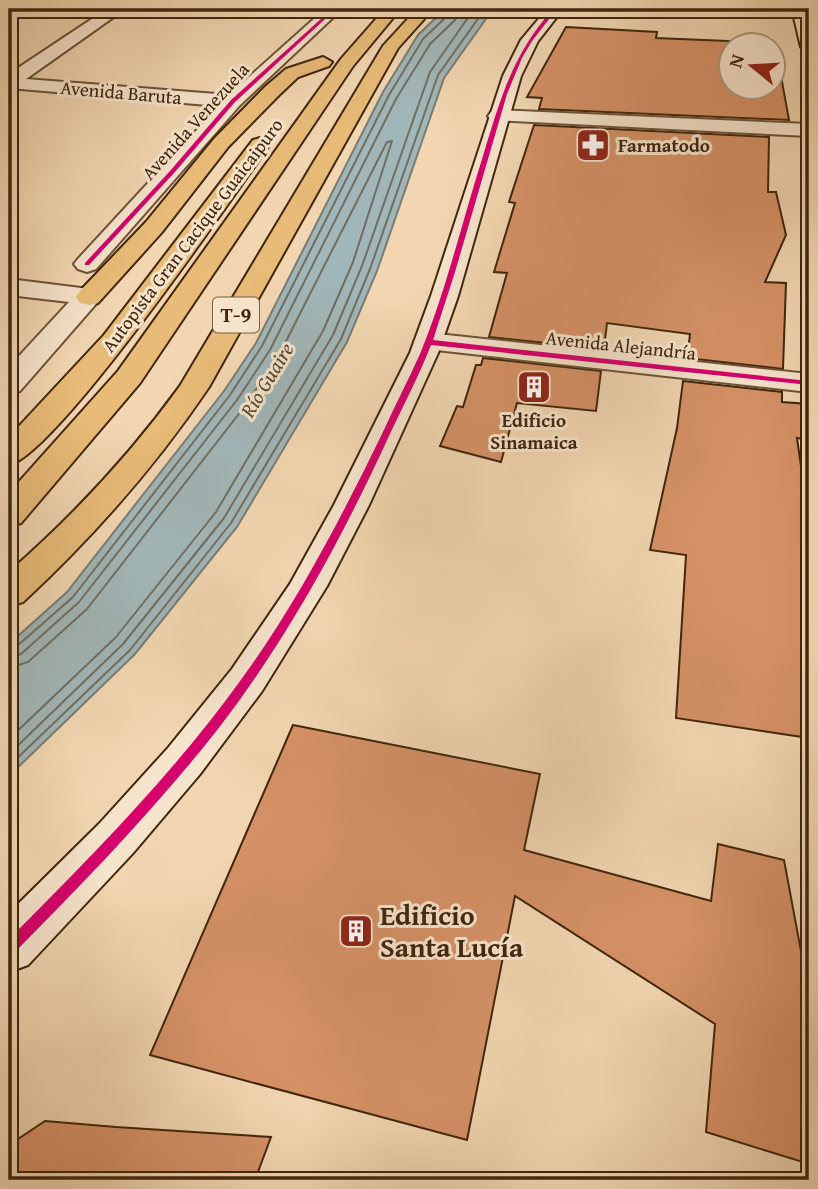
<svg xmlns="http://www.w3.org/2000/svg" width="818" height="1189" font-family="'Gentium Book Plus',serif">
	<rect width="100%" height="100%" fill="#f1d6b1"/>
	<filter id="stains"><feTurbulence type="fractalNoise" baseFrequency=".00286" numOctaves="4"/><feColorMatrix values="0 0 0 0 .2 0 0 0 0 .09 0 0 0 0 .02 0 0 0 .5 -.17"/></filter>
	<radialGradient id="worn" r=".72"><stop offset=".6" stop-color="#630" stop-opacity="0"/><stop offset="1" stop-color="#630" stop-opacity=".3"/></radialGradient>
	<polygon fill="#a1b6b8" stroke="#7a7c74" stroke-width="2" points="445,9 493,9 444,78 377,271 347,342 237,527 135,654 9,776 9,644 67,592 224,391 256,343 383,92 418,35"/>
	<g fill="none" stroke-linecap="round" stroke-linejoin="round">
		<g stroke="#706e62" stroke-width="2">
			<polyline points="9,648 16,647 73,597 230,395 262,346 389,95 423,39 447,16 448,9"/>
			<polyline points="9,657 21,654 79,602 237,400 270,350 396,99 430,44 455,20 457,9"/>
			<polyline points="9,668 28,662 87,609 245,406 279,355 387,142 392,141 353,262 323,331 216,512 116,637 9,739"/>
			<polyline points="9,754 123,644 224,518 333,335 362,266 430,72 474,9"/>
			<polyline points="9,766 130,650 231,523 341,339 370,269 438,75 485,9"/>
		</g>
	</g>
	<g fill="#d59166" stroke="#40260d" stroke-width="2" fill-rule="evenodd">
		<path d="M566 27 657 32 656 38 775 43 789 120 539 109 542 98 527 97ZM731 46H773V88H731Z"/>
		<polygon points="534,125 769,137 768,192 776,192 786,235 765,282 786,283 783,369 687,358 690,334 607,323 604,349 489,337 507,273 494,272 515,203 509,202"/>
		<polygon points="483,358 601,371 596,411 517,403 501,462 440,446 457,406 463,407 476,365 481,365"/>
		<polygon points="683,381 782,392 782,402 809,404 809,440 797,438 809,523 809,738 676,718 686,555 650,550 677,428"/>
		<polygon points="293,725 540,774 524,850 711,901 718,844 784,860 809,994 809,1164 706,1132 715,1024 515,896 467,1140 150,1055"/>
		<polygon points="45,1121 116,1127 271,1137 255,1180 9,1180 9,1145"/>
	</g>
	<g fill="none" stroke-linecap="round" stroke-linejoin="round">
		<g stroke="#6c5236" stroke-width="4">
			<g id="street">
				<polygon points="107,9 125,9 26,79 229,95 325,9 342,9 240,105 96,269 87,272 78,269 74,264 78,259 219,106 9,88 9,74"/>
				<polygon points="498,110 809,124 809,136 491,120 488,116 491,112"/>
				<polygon points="9,279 89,289 98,291 102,297 20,391 9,394 9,367 69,302 9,295"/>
				<polygon points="428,333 809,374 809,392 418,348 414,342 418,336"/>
			</g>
		</g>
		<g stroke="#40260d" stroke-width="4">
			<g id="secondary">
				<polygon points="547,9 563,9 538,41 521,76 458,296 438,353 369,505 327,586 262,691 200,774 133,853 28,965 9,972 9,913 99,824 168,748 232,669 290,584 334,505 410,353 431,296 503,76 521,40"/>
				<polygon points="792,9 808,9 809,52 801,47"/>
			</g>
		</g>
		<g stroke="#40260d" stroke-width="4">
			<g id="highway">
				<path d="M417 9H433L398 48 209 387C155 467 93 537 23 602L9 606V572C73 516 130 455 180 386L383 46Z"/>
				<polygon points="384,10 390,9 397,13 353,66 140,383 21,523 9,526 9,493 118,371 341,59"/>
				<polygon points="323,57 332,62 329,66 298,77 279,95 228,147 162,232 98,303 89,305 80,303 76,297 80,291 146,222 214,139 265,87 286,69"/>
				<path d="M260 138 267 140 270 144C233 197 57 454 9 465V437L104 335 253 140Z"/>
			</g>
		</g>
		<use href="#street" fill="#f6e4cc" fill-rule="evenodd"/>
		<use href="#secondary" fill="#f6e4cc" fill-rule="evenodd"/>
		<use href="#highway" fill="#e8bb78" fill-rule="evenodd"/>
		<g stroke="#f6e4cc" stroke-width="5">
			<g id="cycleway">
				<polygon points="332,9 336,9 235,102 174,173 89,265 85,265 85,263 170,171 231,100"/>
				<path d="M553 9H557L532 41 522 58 507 94 455 272 433 340 809 381V385L431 345C419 376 403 406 389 436 342 538 289 636 221 725 158 806 86 880 14 953L9 955V939C92 856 175 772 243 677 298 601 341 518 382 434 394 407 408 381 420 354 446 291 462 222 483 156 500 100 513 53 553 9Z"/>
			</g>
		</g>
		<use href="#cycleway" fill="#d6006c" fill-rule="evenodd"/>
	</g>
	<defs>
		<g id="pharmacy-square" transform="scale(1.75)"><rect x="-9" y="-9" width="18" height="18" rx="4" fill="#8f2418" stroke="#f6e4cc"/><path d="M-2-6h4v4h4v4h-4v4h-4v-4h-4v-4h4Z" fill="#fff"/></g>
		<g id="building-square" transform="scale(1.75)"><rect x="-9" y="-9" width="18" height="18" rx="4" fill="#8f2418" stroke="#f6e4cc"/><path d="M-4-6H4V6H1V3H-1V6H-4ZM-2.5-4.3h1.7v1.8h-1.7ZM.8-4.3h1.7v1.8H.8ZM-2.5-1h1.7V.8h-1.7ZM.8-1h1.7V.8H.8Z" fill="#fff"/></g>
	</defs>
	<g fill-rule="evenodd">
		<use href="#pharmacy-square" x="593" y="145"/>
		<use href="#building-square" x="534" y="387"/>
		<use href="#building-square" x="356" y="931"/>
	</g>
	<g text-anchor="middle" stroke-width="6" stroke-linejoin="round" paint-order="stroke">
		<g font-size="19" fill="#40260d" stroke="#f6e4cc">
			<text transform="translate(121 92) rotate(5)" y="7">Avenida Baruta</text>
			<text transform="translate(195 121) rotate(-48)" y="7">Avenida Venezuela</text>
			<text transform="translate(192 235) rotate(-53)" y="7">Autopista Gran Cacique Guaicaipuro</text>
			<text transform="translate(621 345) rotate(6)" y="7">Avenida Alejandría</text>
		</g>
		<g font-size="19" font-weight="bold" fill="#40260d" stroke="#f6e4cc" text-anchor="start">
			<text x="618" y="152">Farmatodo</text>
			<text x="534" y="427" text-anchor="middle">Edificio<tspan x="534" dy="22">Sinamaica</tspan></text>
		</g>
		<rect fill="#f6e4cc" stroke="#775f46" stroke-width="2" x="213" y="297.5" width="46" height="35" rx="5"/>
		<g font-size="21" font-weight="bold" fill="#40260d">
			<text x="236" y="322">T-9</text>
		</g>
		<g font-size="21" font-style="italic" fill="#584a38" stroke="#f6e4cc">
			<text transform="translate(267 380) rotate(-59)" y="7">Río Guaire</text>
		</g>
		<g font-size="28" font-weight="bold" fill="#40260d" stroke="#f6e4cc" text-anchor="start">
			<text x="380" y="925">Edificio<tspan x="380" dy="32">Santa Lucía</tspan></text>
		</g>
	</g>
	<rect width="818" height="1189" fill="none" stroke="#f1d6b1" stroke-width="35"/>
	<rect x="10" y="10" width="797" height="1168" fill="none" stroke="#40260d" stroke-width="3.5"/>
	<rect x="18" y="18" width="783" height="1154" fill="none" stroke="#40260d" stroke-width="2"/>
	<g transform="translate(752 66) rotate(288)"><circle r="33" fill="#f6e4cc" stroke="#ad9880" stroke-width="2"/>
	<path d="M0-5L12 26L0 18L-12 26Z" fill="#8f2418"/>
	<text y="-10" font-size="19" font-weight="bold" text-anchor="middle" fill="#40260d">N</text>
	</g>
	<rect width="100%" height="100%" filter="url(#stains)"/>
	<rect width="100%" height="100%" fill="url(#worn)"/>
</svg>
